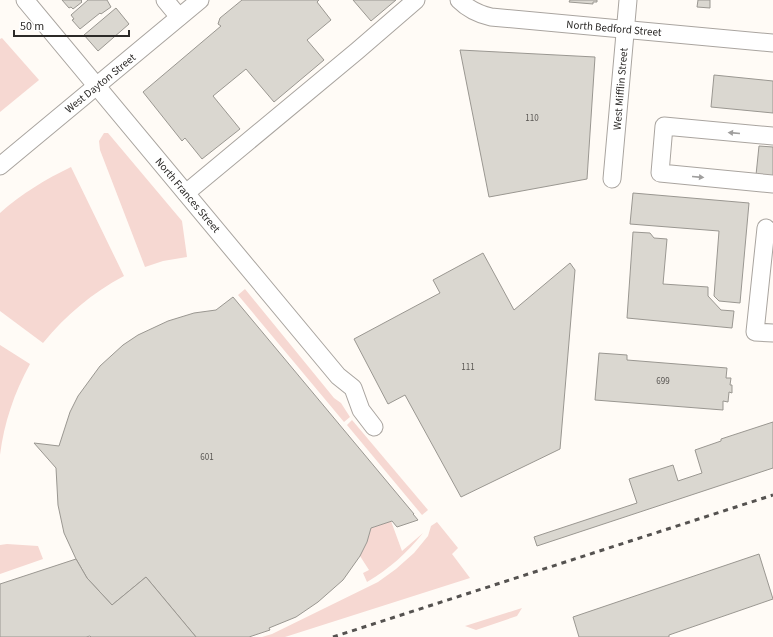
<svg xmlns="http://www.w3.org/2000/svg" width="773" height="637" font-family="'Source Sans 3',sans-serif">
	<rect width="100%" height="100%" fill="#fffbf6"/>
	<g fill="#f6d8d2">
		<polygon points="2,38 39,80 0,112 0,39"/>
		<polygon points="104,133 108,133 182,221 187,257 163,261 145,267 100,150 99,141"/>
		<path d="M71 167 124 276C92 293 66 315 43 343L0 311V213C21 194 46 179 71 167Z"/>
		<polygon points="245,289 334,398 341,403 350,417 344,422 238,295"/>
		<path d="M0 345 30 364C14 393 4 423 0 455Z"/>
		<polygon points="352,420 428,510 422,515 347,425"/>
		<path d="M391 521 402 551 423 533C407 553 389 569 367 582L363 573 369 570 360 556 367 542 371 528Z"/>
		<polygon points="437,522 458,548 452,554 470,578 285,637 262,637 272,634 378,582 396,569 414,553 428,536 431,526"/>
		<polygon points="7,544 38,546 43,559 0,574 0,545"/>
		<polygon points="522,608 517,616 476,630 465,626"/>
	</g>
	<g fill="#dad7d0" stroke="#9a9791">
		<polygon points="62,0 82,0 81,1 82,2 73,9 71,7 69,8"/>
		<polygon points="88,0 107,0 111,7 101,14 100,13 80,29 72,20 74,19 71,15"/>
		<polygon points="242,0 319,0 317,2 331,20 307,40 324,60 274,102 246,69 213,96 240,129 202,159 185,138 182,141 143,92 221,26 218,24 220,18"/>
		<polygon points="353,0 396,0 371,21"/>
		<polygon points="570,0 597,0 597,2 593,2 593,4 569,2"/>
		<polygon points="698,0 710,0 710,8 697,7"/>
		<polygon points="116,8 129,24 98,51 84,35"/>
		<polygon points="460,50 595,57 587,179 489,197"/>
		<polygon points="714,75 773,81 773,113 711,107"/>
		<polygon points="759,146 773,147 773,177 756,175"/>
		<polygon points="633,193 749,203 740,303 719,301 714,296 719,231 630,224"/>
		<polygon points="633,232 650,233 654,238 667,239 663,284 708,287 708,296 721,310 734,311 732,328 627,318"/>
		<polygon points="483,253 514,310 570,263 575,270 560,449 461,497 405,395 388,404 354,339 440,293 433,280"/>
		<polygon points="233,297 414,514 413,514 418,520 397,527 392,521 371,528 367,542 360,556 343,580 318,602 296,617 269,628 270,630 249,637 196,637 146,577 112,605 87,578 76,559 64,533 58,505 56,468 34,443 59,446 70,412 78,396 100,366 123,345 138,335 168,321 194,313 216,310"/>
		<polygon points="599,353 627,355 627,360 727,368 726,378 731,378 730,385 732,385 732,393 729,392 728,402 723,401 723,410 595,400"/>
		<polygon points="773,422 773,468 537,546 534,537 637,503 629,479 673,465 678,481 702,473 695,450 721,441 721,439"/>
		<polygon points="759,554 773,599 669,635 669,637 579,637 573,617"/>
		<polygon points="76,559 87,578 112,605 146,577 196,637 91,637 90,636 86,637 0,637 0,584"/>
	</g>
	<g fill="none" stroke-linecap="round" stroke-linejoin="round">
		<g stroke="#a9a49f" stroke-width="19">
			<g id="minor">
				<polyline points="25,0 338,376 353,388 361,410 374,427"/>
				<polyline points="165,0 179,17"/>
				<path d="M459 0C468 9 478 14 491 17L773 43"/>
				<polyline points="773,136 664,126 660,173 773,184"/>
				<polyline points="0,166 200,0"/>
				<polyline points="612,179 628,0"/>
				<polyline points="186,193 357,51 416,0"/>
				<polyline points="766,228 755,332 773,333"/>
			</g>
		</g>
		<use href="#minor" stroke="#fff" stroke-width="17"/>
		<polyline stroke="#555250" stroke-width="3" stroke-dasharray="5 5" stroke-linecap="butt" points="333,637 773,495"/>
	</g>
	<defs><path id="oneway-solid" d="M-6-.8H1V-3.2L6.5 0L1 3.2V.8H-6Z"/></defs>
	<g fill="#a09f9e">
		<use href="#oneway-solid" transform="translate(734 133) rotate(-175)"/>
		<use href="#oneway-solid" transform="translate(698 177) rotate(5)"/>
	</g>
	<g text-anchor="middle" stroke-width="4" stroke-linejoin="round" paint-order="stroke">
		<g font-size="9" fill="#585552">
			<text x="532" y="121">110</text>
			<text x="468" y="370">111</text>
			<text x="663" y="384">699</text>
			<text x="207" y="460">601</text>
		</g>
		<g font-size="11" fill="#2c2a28" stroke="#fff">
			<text transform="translate(614 28) rotate(5)" y="4">North Bedford Street</text>
			<text transform="translate(100 83) rotate(-39)" y="4">West Dayton Street</text>
			<text transform="translate(620 89) rotate(-85)" y="4">West Mifflin Street</text>
			<text transform="translate(188 195) rotate(50)" y="4">North Frances Street</text>
		</g>
	</g>
	<path d="M14 30v6h115v-6" fill="none" stroke="#2c2a28" stroke-width="2"/>
	<text x="20" y="30" font-size="12" fill="#2c2a28" stroke="#ffffff" stroke-width="3" paint-order="stroke">50 m</text>
</svg>
